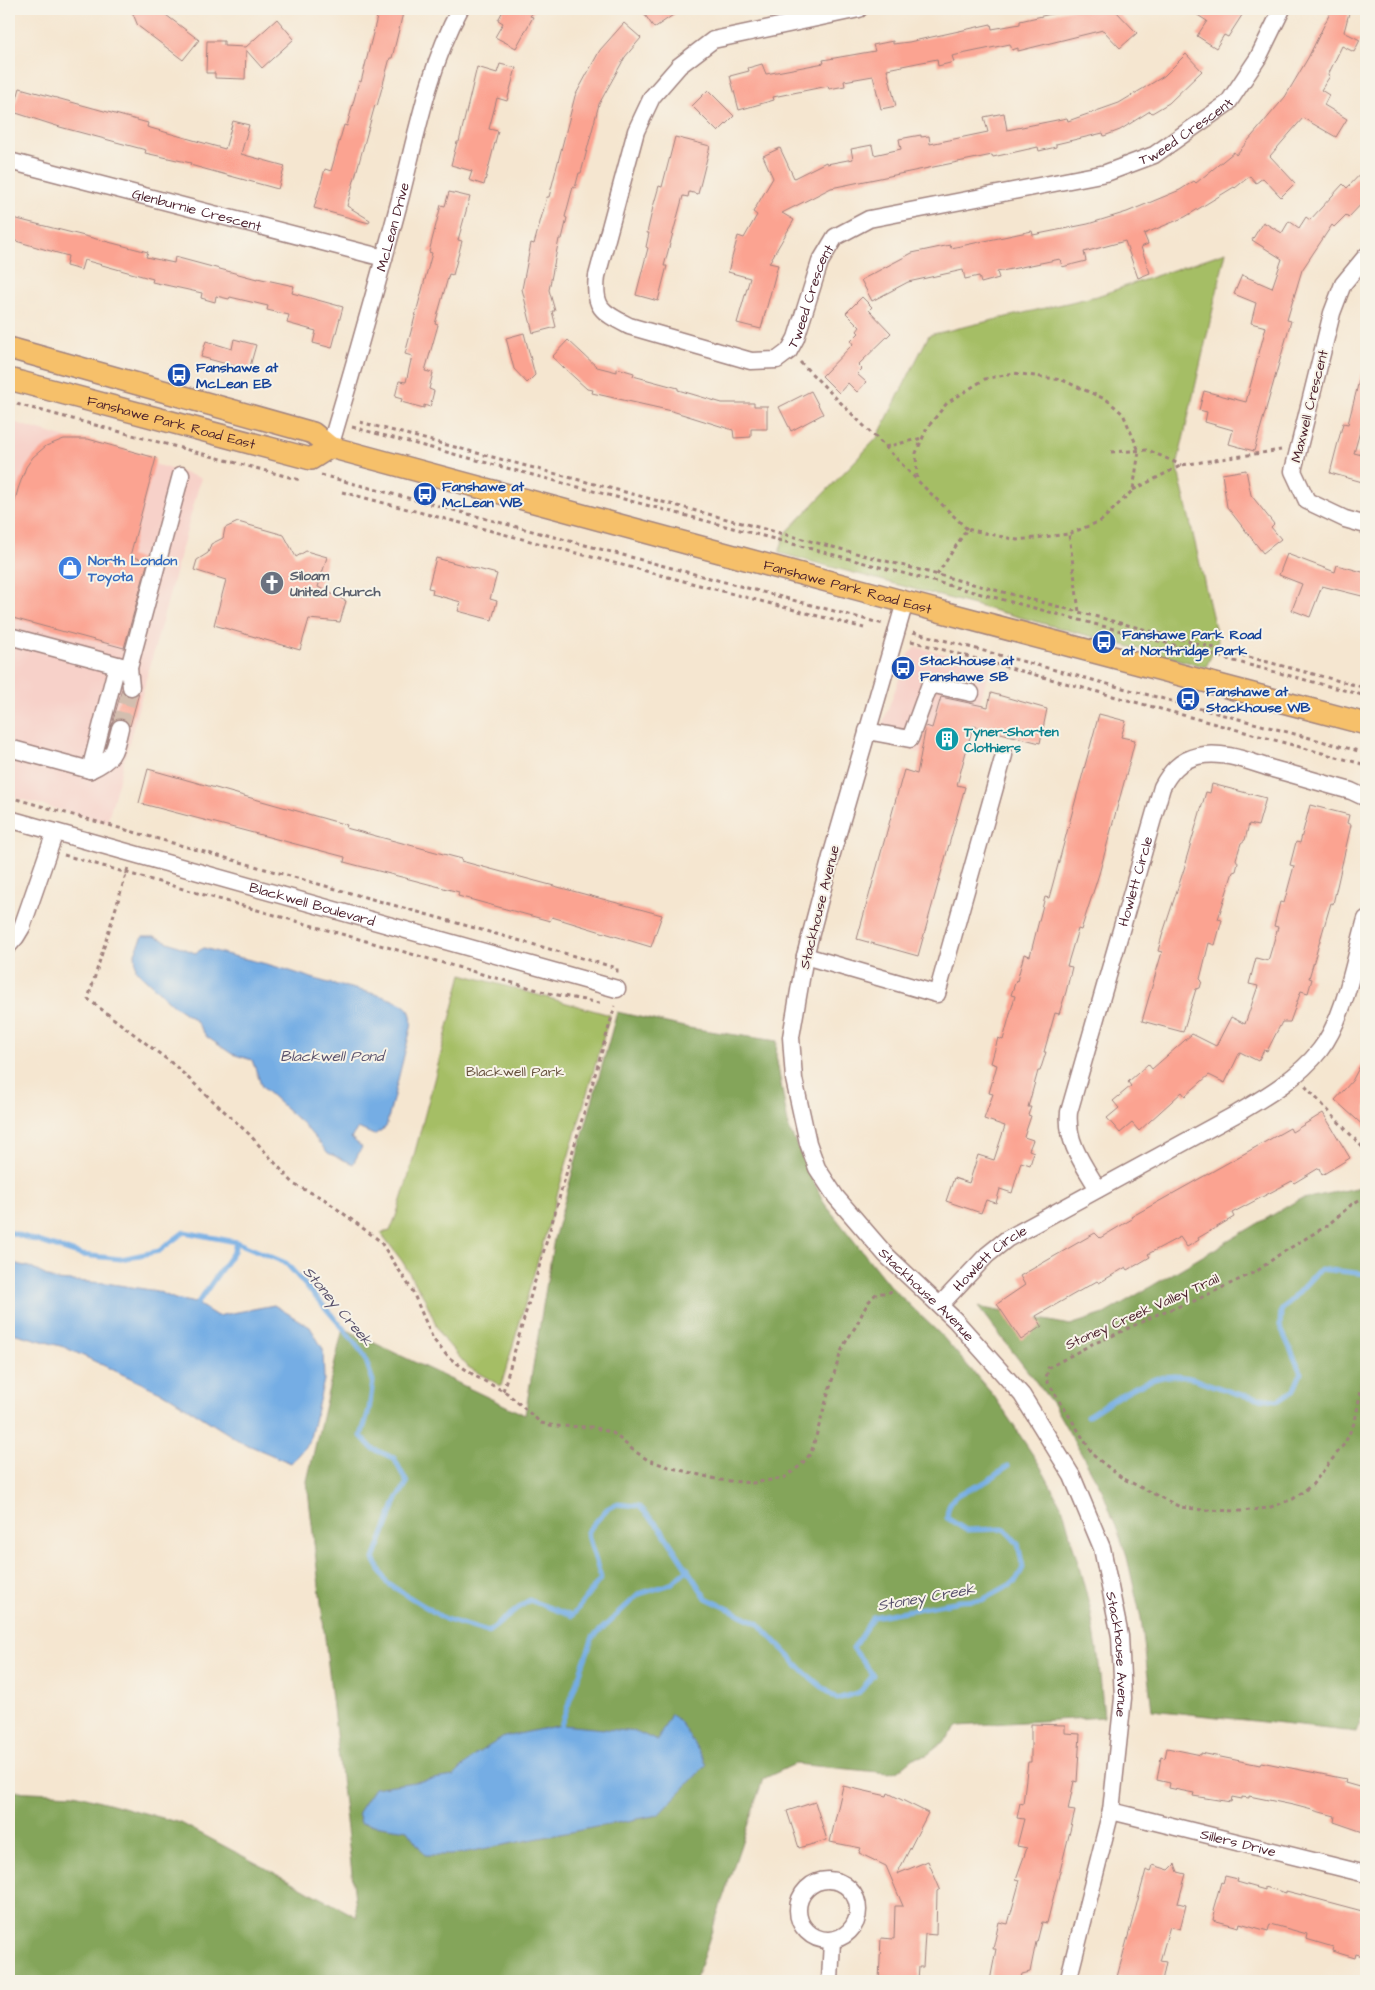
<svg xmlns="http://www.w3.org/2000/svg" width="1375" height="1990" font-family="'Architects Daughter',sans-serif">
	<rect width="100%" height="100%" fill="#f7f3e8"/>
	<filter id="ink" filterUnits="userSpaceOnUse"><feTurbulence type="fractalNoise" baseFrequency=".02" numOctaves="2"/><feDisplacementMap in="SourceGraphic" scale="10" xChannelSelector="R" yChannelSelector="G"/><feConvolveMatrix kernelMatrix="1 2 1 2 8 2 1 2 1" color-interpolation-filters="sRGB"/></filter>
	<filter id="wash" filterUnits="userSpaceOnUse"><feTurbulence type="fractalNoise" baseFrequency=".0096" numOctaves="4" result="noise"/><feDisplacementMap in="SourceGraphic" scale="20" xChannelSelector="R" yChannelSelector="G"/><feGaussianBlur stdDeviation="1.12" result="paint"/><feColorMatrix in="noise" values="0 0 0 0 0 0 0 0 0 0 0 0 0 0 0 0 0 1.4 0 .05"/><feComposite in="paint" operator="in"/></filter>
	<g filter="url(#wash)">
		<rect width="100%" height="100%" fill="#f5e6d0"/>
		<g fill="#f7d1c9">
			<polygon points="9,421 201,478 107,823 9,796"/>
			<polygon points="917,647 990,666 962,768 877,738 909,653"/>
		</g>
		<g fill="#a5be65" stroke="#786e48">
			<polygon points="1226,252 1177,466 1218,641 1206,667 779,553 785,534 877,438 929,335 1097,296"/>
			<polygon points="462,974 610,1015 501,1386 468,1367 441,1336 425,1299 402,1261 381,1233 390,1231 396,1216 408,1178"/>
		</g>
		<g fill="#84a55a" stroke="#676242">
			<polygon points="617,1012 689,1028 777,1041 776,1056 789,1129 824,1203 889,1285 942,1336 994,1396 1039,1464 1063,1509 1090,1607 1098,1655 1104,1717 959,1726 942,1743 927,1755 914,1758 899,1770 889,1773 795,1764 763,1779 695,1981 9,1981 9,1791 75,1794 181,1823 357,1917 307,1481 343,1328 525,1415 554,1239"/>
			<polygon points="1366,1186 1366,1706 1356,1732 1152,1710 1141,1618 1126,1553 1102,1490 1053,1404 978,1307 1070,1325 1104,1314 1298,1200"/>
		</g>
		<g fill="#74ade4" stroke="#5f6688">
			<path d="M143 936H154L195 953 204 948C226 955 248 959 270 965 289 970 307 977 325 982 343 987 397 996 408 1009 412 1014 412 1022 411 1028L386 1127 374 1135 358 1128 351 1138 362 1147 353 1164 328 1153 303 1124 262 1087 252 1060 232 1054 207 1037 195 1020 173 1005 136 970 135 953Z"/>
			<polygon points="9,1262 29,1267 55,1280 106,1283 157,1291 175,1299 196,1303 217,1316 274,1305 310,1327 323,1349 324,1380 309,1442 291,1463 241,1442 169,1396 64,1347 9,1332"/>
			<polygon points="671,1714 682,1725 707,1764 658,1815 452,1855 425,1855 407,1830 361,1823 358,1812 374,1788 454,1776 476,1754 504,1737 561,1725 638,1732 657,1741"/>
		</g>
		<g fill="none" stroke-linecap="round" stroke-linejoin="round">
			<g stroke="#74ade4" stroke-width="5">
				<path d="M9 1232 82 1255 121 1259 159 1251 184 1232 236 1242 286 1263 343 1328 364 1355 373 1381 369 1410 361 1436 373 1449 394 1458 407 1483 397 1499 374 1559 387 1583 445 1619 488 1632 529 1600 572 1616 601 1578 587 1532 607 1509 616 1504 639 1506 661 1529 706 1598 758 1623 805 1673 837 1699 860 1692 873 1675 853 1648 873 1617 960 1601 982 1600 1015 1582 1023 1568 1018 1544 1005 1529 966 1530 947 1518C948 1491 965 1493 985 1482 993 1478 1000 1471 1008 1466"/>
				<polyline points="197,1304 234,1251 236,1242"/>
				<path d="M1087 1416C1110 1402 1147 1374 1176 1376 1199 1377 1220 1390 1242 1395 1254 1398 1267 1399 1279 1400L1294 1390 1301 1373 1280 1326 1281 1311 1320 1269 1366 1274"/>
				<polyline points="561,1725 593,1637 639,1594 671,1584 688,1569"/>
			</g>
		</g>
		<g id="blocks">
			<g fill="#fba391">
				<polygon points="131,9 158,9 199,40 183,60 138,26"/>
				<polygon points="379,9 404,9 392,58 390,58 377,106 375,105 347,206 370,220 369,223 314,208 325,169 331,171 344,125 347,126 359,81 361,82"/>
				<polygon points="504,9 536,9 530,16 533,17 516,48 495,37 503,23 498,20"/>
				<polygon points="641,9 682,9 654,28"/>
				<polygon points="1073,9 1114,9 1137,33 1120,48 1103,30 1018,51 1018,48 1012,50 1010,44 952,56 954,62 938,66 937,59 887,69 896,106 881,109 873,76 844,81 845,86 829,89 828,86 773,97 774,100 739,110 730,76 749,71 748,68 762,64 766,74 824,63 823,60 875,51 873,45 893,41 893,44 909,42 991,24 992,29 1020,24 1020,21"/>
				<polygon points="1188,9 1246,9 1228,37 1224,35 1216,48 1197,36 1207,21"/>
				<polygon points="1332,9 1350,9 1344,32 1360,40 1354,52 1342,46 1328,75 1330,76 1321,90 1329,95 1324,105 1347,119 1336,137 1303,118 1270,156 1295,183 1281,197 1263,178 1256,183 1250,176 1235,188 1234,187 1185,217 1144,234 1148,244 1141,247 1150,273 1138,278 1125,241 1084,252 1086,261 1062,267 1060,259 997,272 999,278 981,283 979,276 965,279 963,270 908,282 872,301 861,280 912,253 950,245 951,248 1032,231 1033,235 1088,224 1127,212 1180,190 1194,181 1196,183 1234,152 1236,155 1285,97 1308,58"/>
				<polygon points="277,19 294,39 262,68 246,50 245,79 215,78 215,73 206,73 207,41 224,41 224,46 246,47"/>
				<polygon points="624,23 641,38 625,57 599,104 581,173 579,173 575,188 573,187 565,217 567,218 562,239 559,239 549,290 555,311 552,311 556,327 533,333 522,289 531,243 534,244 547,197 549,197 575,96 600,50"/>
				<polygon points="1186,54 1202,71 1169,103 1152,113 1150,111 1120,130 1104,136 1103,133 1056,144 1056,147 1039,151 1038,147 993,157 992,155 831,188 782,213 794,220 769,263 778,265 761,329 737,323 750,278 728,272 738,236 744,238 757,215 753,212 773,178 763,156 780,148 794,178 826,162 827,164 853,159 851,149 872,145 874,155 901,149 899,139 921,135 921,137 929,136 930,144 988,132 984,117 1004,113 1007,130 1067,118 1068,121 1119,103 1164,76"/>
				<polygon points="500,64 516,68 507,101 497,98 489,129 498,131 484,185 469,180 472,171 451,165 457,142 459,142 477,67 497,73"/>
				<polygon points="20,88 148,123 147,127 225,149 233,121 249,125 241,154 285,166 278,189 190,165 191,163 145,153 146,150 60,127 13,112"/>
				<polygon points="708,90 734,116 718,132 692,106"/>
				<polygon points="675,137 710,146 698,194 689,192 688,197 683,196 664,266 667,266 658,301 636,295 648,248 646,247 649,233 647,233 653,207 659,186 662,187"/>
				<polygon points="1366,168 1366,199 1348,218 1346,215 1334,227 1332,225 1302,270 1287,320 1291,321 1254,451 1229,444 1233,430 1205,422 1207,412 1199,410 1204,391 1246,402 1266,327 1251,323 1256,303 1234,294 1242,275 1272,288 1282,259 1252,240 1263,222 1282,233 1289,221 1299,228 1306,217 1310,220 1343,184 1347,188"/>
				<polygon points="449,192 470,197 458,240 462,241 453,275 449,274 435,324 438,325 425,371 433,373 429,389 434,391 430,407 424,405 424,408 401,402 402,399 395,397 399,381 406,382 412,356 405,354 432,253 429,252 441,205 445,206"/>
				<polygon points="9,217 148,252 146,257 174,263 175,257 257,279 257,278 294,286 292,293 343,307 332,348 313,343 316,331 287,323 289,315 267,310 268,306 230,297 229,299 216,296 215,302 201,298 202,293 152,282 153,279 84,260 81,270 66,266 68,256 9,239"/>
				<polygon points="862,297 872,307 869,310 891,333 858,365 862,369 857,374 866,382 857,392 848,383 839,393 822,376 853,344 851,341 859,333 857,331 860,327 846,313"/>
				<polygon points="524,333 535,375 527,383 514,369 506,338"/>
				<polygon points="234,339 256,345 249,370 201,357 206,341 232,349"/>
				<polygon points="568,340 597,367 617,372 617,368 634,373 633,376 678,388 678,390 722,403 754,403 754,406 767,406 767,429 751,429 751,437 734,438 733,430 672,411 592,393 593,390 587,389 552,357"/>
				<polygon points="1361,373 1366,374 1366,410 1354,453 1366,456 1366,483 1330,473 1343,423 1348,424"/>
				<polygon points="811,391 823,414 791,431 779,407"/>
				<polygon points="64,439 88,439 156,458 130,556 148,561 124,648 9,617 9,524 18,489 26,467 33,457 46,446"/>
				<polygon points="1246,470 1251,495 1274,524 1271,527 1281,539 1263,553 1227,507 1222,474"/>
				<polygon points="238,522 284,535 296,557 306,551 327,557 318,587 346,601 340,622 309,619 300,650 214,625 226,580 194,570 197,560 208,553 211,544 223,538 225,528"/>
				<polygon points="1287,554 1335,572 1337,565 1366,573 1366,597 1322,586 1310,617 1292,610 1302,584 1279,575"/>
				<polygon points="436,558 497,574 490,599 497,601 492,620 458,611 461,602 432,594 433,589 428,588"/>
				<polygon points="122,689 127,696 133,697 139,693 130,726 123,718 118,718 113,721"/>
				<polygon points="991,693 1047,709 1040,743 973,726 957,785 965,787 918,956 857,939 904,770 917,774 926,726 932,728 941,697 988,707"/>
				<polygon points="1099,714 1126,721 1121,737 1135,740 1129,764 1099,874 1081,930 1078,929 1067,966 1072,967 1066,992 1059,1014 1055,1013 1044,1052 1046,1052 1040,1071 1038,1071 1028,1107 1031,1107 1028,1115 1031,1116 1024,1137 1033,1140 1029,1150 1034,1152 1030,1165 1021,1162 1012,1193 1000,1189 996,1203 986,1200 981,1213 946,1201 954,1178 969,1183 978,1155 994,1160 1005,1126 984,1119 993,1094 989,1093 997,1065 991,1063 998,1038 1003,1040 1015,996 1011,995 1016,980 1017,981 1024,954 1030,956 1045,897 1049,898"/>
				<polygon points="148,769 347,825 346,828 462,859 461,861 662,915 651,947 552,917 550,921 458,896 459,892 344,862 345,857 139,803"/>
				<polygon points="1212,784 1266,798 1258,826 1249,824 1245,840 1241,843 1236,859 1238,863 1236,871 1233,872 1218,919 1222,920 1215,945 1209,943 1200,979 1202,981 1200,988 1196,989 1183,1032 1142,1021 1162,952 1158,951 1162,936 1186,863 1185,863 1206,792 1210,793"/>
				<polygon points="1310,805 1349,815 1347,823 1351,825 1333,904 1331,903 1309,978 1312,979 1308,993 1301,991 1290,1022 1282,1022 1267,1051 1264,1050 1258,1061 1240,1052 1225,1083 1209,1075 1185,1096 1182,1092 1139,1131 1132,1123 1120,1133 1107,1118 1119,1108 1113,1101 1131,1086 1128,1082 1148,1064 1152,1069 1192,1034 1216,1046 1231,1017 1245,1024 1258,986 1249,984 1256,958 1268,961 1278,927 1274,926 1280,902 1284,903 1294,866 1290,865 1296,842 1300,843"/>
				<polygon points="1366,1055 1366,1128 1335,1100 1352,1081"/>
				<polygon points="1323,1113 1350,1158 1322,1175 1319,1168 1294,1183 1292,1181 1232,1213 1234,1217 1198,1238 1199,1240 1187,1247 1180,1237 1148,1254 1150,1257 1128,1270 1126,1267 1099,1283 1097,1281 1036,1316 1042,1326 1021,1340 997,1304 1025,1285 1020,1276 1095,1233 1100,1238 1132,1219 1131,1217 1290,1128 1292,1132"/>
				<polygon points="1031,1724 1065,1725 1065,1733 1080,1734 1077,1782 1074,1781 1068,1810 1075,1811 1047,1923 1042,1922 1037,1942 1036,1942 1030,1972 1022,1974 1020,1981 990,1981 996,1949 993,1949 999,1922 1008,1924 1020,1880 1016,1879 1027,1848 1017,1846 1024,1819 1017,1818 1020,1803 1023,1804 1028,1762 1031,1762"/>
				<polygon points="1167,1748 1201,1755 1201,1753 1260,1765 1261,1762 1346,1779 1345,1783 1366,1789 1366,1833 1334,1822 1335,1816 1293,1805 1249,1796 1249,1798 1242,1797 1242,1799 1232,1797 1231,1802 1193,1796 1194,1793 1169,1788 1170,1783 1157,1780 1161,1757 1165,1758"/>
				<polygon points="843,1786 887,1796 888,1793 928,1813 897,1874 928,1861 940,1889 937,1891 936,1935 925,1934 923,1967 919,1967 918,1981 879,1981 881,1938 894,1939 895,1906 903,1906 886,1866 859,1853 861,1848 830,1842"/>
				<polygon points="815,1802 827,1840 799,1848 787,1811"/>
				<polygon points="1175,1864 1178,1872 1186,1874 1178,1903 1186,1905 1180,1929 1170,1926 1160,1961 1166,1962 1162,1981 1135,1981 1117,1977 1146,1870 1151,1872 1153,1865 1169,1870"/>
				<polygon points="1225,1876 1238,1879 1237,1882 1265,1890 1265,1887 1286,1893 1286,1891 1302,1895 1366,1912 1366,1957 1356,1954 1355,1958 1332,1951 1333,1947 1306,1939 1307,1934 1270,1924 1268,1931 1240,1923 1239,1927 1213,1920 1215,1911 1213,1910 1221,1882 1223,1883"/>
			</g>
		</g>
	</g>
	<g filter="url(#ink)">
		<use href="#blocks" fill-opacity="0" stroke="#a0827e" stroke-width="1"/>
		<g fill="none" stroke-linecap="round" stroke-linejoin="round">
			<polyline stroke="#d3beaf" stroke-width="16" stroke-dasharray="16 8" stroke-linecap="butt" points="120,728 131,687"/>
			<g stroke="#a0827e" stroke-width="19">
				<g id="minor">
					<path id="s1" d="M859 9 713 40 679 66 652 97 636 131 597 276C593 308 602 312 629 326L751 361 777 360 789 351 796 338 820 262 835 237 869 219 1106 173 1154 155 1228 103 1258 58 1282 9"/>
					<path id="s2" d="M9 161 384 258"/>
					<polyline points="1366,256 1343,284 1332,313 1293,471 1307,501 1345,519 1366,525"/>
					<path id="s3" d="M330 447C354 366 377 285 399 203 416 138 428 68 460 9"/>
					<path id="s4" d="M905 602 831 857 805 956 791 1037 794 1079 808 1143 817 1168 836 1197 886 1255 955 1320 1022 1395 1072 1476 1102 1548 1120 1636 1123 1698 1111 1811 1068 1981"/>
					<polyline points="9,636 129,668"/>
					<polyline points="131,687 129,668 181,475"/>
					<polyline points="867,731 910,739 930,684 971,693"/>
					<path d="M9 748 90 770C114 759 114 753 120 728"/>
					<polyline points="90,770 117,665"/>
					<path id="s5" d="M9 819 617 989"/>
					<polyline points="9,945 16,937 22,927 55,832"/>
					<polyline points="805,956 937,994 1004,755"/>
					<path id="s6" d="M1098 1189C1083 1164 1066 1142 1069 1112L1162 787C1170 772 1180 760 1198 756 1223 750 1250 762 1273 769 1299 776 1325 784 1351 791L1366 798"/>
					<path id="s7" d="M940 1305 987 1255 1007 1239 1238 1113C1267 1096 1299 1077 1320 1050 1345 1018 1355 958 1366 919"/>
					<path id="s8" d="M1111 1811 1366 1874"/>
					<circle cx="828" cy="1910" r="30"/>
					<polyline points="830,1981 832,1940"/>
				</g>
			</g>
			<g stroke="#a0827e" stroke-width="24">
				<g id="major">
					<path id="s9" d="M9 348 313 433 330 447 905 602 1366 724"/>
					<path id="s10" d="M9 379 311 459 330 447"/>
				</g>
			</g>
			<g stroke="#a0827e" stroke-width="3" stroke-dasharray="4 4" stroke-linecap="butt">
				<polyline points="800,362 875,437"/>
				<polyline points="9,402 300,480"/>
				<polyline points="360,422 1366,688"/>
				<polyline points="352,427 1366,696"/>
				<polyline points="874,435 917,480"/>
				<polyline points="885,447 922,438 922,439"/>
				<polyline points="1111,452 1148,450 1181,465"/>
				<polyline points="321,475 883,624"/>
				<polyline points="1133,490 1182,465 1281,450"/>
				<polyline points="342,492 864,628"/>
				<polyline points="967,529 917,480 916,453 927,428 947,403 985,379 1014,373 1062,380 1107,400 1123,414 1139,451 1133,490 1101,521 1069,534"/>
				<polyline points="937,575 967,529 1017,540 1069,534 1079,612"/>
				<polyline points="913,632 1366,753"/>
				<polyline points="911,641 1366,765"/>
				<polyline points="9,797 617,968 617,973"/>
				<polyline points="64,855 552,994 600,1003"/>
				<path d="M128 868 88 999 173 1064 249 1134 295 1185 324 1199 380 1241 412 1290 433 1339 448 1357 475 1376 507 1393 541 1423 555 1426 593 1427 613 1433 633 1450 648 1460 672 1468 720 1480 752 1483 784 1478 801 1465 811 1453C821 1420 830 1385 841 1352 845 1341 853 1332 858 1322 864 1310 867 1302 877 1293H888L893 1290"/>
				<polyline points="1305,1086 1366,1151"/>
				<polyline points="1366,1196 1352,1204 1328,1225 1280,1254 1257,1271 1194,1301 1160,1313 1112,1336 1092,1344 1048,1368 1046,1379 1094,1456 1122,1478 1180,1507 1203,1510 1242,1511 1268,1508 1293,1499 1312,1485 1345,1443 1355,1421 1366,1365"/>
				<polyline points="503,1391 615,1006"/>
			</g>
			<use href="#minor" stroke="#fff" stroke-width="16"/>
			<use href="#major" stroke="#f6c06b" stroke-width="21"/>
		</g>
	</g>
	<defs>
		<g id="bus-disc" transform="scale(1.25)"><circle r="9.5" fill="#1a4fb4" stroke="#f7f3e8"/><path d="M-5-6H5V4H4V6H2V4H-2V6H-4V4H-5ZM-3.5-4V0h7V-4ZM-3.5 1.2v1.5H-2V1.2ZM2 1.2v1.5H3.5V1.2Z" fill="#fff"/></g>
		<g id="shop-disc" transform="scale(1.25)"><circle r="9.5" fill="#3f7fe0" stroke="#f7f3e8"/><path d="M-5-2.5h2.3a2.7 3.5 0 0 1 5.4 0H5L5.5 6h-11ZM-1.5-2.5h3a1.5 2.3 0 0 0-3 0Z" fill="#fff"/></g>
		<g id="church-disc" transform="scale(1.25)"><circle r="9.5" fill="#6b7280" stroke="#f7f3e8"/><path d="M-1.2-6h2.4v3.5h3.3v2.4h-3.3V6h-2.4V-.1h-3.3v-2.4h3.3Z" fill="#fff"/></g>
		<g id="building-disc" transform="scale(1.25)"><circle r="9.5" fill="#0f9aa8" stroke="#f7f3e8"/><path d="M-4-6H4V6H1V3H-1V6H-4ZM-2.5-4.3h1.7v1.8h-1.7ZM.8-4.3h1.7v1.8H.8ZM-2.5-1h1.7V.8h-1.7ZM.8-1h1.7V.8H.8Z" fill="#fff"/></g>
	</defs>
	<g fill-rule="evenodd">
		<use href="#bus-disc" x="179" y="375"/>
		<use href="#bus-disc" x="425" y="494"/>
		<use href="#shop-disc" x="70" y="568"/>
		<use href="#church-disc" x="272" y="583"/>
		<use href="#bus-disc" x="1104" y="642"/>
		<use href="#bus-disc" x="903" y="668"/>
		<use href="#bus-disc" x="1188" y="699"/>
		<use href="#building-disc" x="947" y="739"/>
	</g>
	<g text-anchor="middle" stroke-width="4" stroke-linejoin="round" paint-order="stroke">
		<g font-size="14" fill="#4a1f2b" stroke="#f7f3e8">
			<text dy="5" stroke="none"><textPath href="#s1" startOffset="1149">Tweed Crescent</textPath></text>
			<text dy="5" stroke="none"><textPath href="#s2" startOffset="194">Glenburnie Crescent</textPath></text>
			<text dy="5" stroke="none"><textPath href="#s3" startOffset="229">McLean Drive</textPath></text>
			<text dy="5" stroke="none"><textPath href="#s1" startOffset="714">Tweed Crescent</textPath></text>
			<text transform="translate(1309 406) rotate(-76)" y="5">Maxwell Crescent</text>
			<text dy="5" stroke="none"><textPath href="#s10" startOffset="168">Fanshawe Park Road East</textPath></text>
			<text dy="5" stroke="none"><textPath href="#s9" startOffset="874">Fanshawe Park Road East</textPath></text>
			<text dy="5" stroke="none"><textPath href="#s6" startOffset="324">Howlett Circle</textPath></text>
			<text dy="5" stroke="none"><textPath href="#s5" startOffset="315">Blackwell Boulevard</textPath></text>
			<text transform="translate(819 907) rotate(-76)" y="5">Stackhouse Avenue</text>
			<text dy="5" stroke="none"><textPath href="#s7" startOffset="69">Howlett Circle</textPath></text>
			<text dy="5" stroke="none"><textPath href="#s4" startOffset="752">Stackhouse Avenue</textPath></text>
			<text transform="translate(1142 1311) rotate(-24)" y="5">Stoney Creek Valley Trail</text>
			<text dy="5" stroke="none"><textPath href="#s4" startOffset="1172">Stackhouse Avenue</textPath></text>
			<text dy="5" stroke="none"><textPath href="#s8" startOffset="131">Sillers Drive</textPath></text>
		</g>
		<g font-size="14" font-weight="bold" fill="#164399" stroke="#f7f3e8" text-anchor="start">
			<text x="196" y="372">Fanshawe at<tspan x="196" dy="16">McLean EB</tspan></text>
			<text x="442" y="491">Fanshawe at<tspan x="442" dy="16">McLean WB</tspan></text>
			<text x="1122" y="639">Fanshawe Park Road<tspan x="1122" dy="16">at Northridge Park</tspan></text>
			<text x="920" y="665">Stackhouse at<tspan x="920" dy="16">Fanshawe SB</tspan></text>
			<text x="1206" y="696">Fanshawe at<tspan x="1206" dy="16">Stackhouse WB</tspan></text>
		</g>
		<g font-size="14" font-weight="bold" fill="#366cbe" stroke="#f7f3e8" text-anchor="start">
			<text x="88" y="565">North London<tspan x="88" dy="16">Toyota</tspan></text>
		</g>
		<g font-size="14" font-weight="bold" fill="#5b616d" stroke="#f7f3e8" text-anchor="start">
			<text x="290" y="580">Siloam<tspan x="290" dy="16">United Church</tspan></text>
		</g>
		<g font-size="14" font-weight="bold" fill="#0d838f" stroke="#f7f3e8" text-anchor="start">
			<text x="964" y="736">Tyner-Shorten<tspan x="964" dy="16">Clothiers</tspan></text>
		</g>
		<g font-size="14" fill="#654f3c" stroke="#f7f3e8">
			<text x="515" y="1076">Blackwell Park</text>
		</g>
		<g font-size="15" font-style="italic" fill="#59516c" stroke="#f7f3e8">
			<text x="332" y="1061">Blackwell Pond</text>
			<text transform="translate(338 1306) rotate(50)" y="5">Stoney Creek</text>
			<text transform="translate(926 1597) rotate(-10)" y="5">Stoney Creek</text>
		</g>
	</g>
	<rect width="1375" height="1990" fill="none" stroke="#f7f3e8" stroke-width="30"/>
</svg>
